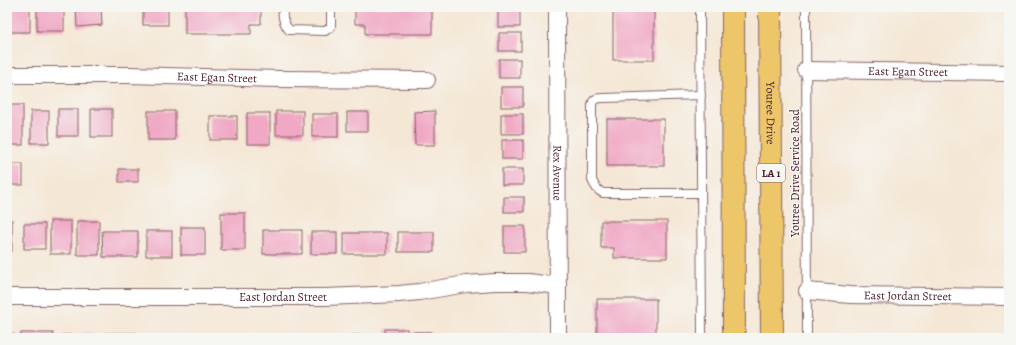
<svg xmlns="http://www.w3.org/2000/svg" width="1016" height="345" font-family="Alegreya,serif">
	<rect width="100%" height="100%" fill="#f6f6f2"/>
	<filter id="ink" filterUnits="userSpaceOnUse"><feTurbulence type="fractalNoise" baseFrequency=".025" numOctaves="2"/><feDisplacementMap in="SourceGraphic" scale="8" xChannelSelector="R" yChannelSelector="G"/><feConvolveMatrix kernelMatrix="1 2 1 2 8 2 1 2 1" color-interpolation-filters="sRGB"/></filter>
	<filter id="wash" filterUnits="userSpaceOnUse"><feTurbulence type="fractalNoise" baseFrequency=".012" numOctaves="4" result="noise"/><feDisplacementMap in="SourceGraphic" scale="16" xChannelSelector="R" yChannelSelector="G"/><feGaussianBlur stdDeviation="0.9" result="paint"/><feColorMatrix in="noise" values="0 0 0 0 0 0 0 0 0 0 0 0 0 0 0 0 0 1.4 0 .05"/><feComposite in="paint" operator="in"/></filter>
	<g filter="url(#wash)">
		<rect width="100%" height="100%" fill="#f5e7d5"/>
		<g id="blocks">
			<g fill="#f0a8c5">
				<rect x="10" y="7" width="20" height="25"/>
				<rect x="37" y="7" width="27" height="24"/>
				<polygon points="76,7 101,7 102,25 77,27"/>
				<rect x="143" y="7" width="25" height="18"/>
				<polygon points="185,7 261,7 261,24 251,24 251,34 185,34"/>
				<polygon points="355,7 432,7 432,34 365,34 365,24 355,24"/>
				<rect x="613" y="7" width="41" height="53"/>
				<rect x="498" y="10" width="22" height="17"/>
				<rect x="499" y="33" width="22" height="18"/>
				<rect x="499" y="59" width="21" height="19"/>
				<rect x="501" y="87" width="22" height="20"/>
				<rect x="7" y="105" width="16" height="40"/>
				<rect x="58" y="109" width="20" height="27"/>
				<rect x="91" y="109" width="21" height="28"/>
				<rect x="31" y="111" width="18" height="32"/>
				<rect x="148" y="111" width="27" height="29"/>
				<rect x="276" y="111" width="27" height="24"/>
				<polygon points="435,111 435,145 415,145 414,112"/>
				<rect x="347" y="112" width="21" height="19"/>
				<rect x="247" y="113" width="23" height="31"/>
				<rect x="312" y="114" width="26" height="23"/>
				<rect x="501" y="114" width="22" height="20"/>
				<rect x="210" y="116" width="27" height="24"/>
				<rect x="607" y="119" width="57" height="47"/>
				<rect x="502" y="140" width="21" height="19"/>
				<rect x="7" y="164" width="16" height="21"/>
				<rect x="119" y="169" width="19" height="13"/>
				<rect x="502" y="169" width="21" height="16"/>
				<rect x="504" y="197" width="20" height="15"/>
				<rect x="221" y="213" width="24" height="37"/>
				<rect x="7" y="220" width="5" height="31"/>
				<rect x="50" y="221" width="21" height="33"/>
				<rect x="77" y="221" width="22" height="34"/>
				<polygon points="601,221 667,221 667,258 614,258 614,248 601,248"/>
				<rect x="24" y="224" width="21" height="25"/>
				<rect x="504" y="226" width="21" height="26"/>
				<rect x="181" y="227" width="24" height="28"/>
				<rect x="263" y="230" width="39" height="24"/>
				<polygon points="102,231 138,231 138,257 103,257"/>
				<rect x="146" y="231" width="26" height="25"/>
				<rect x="311" y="232" width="26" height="22"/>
				<rect x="398" y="232" width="36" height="20"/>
				<rect x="344" y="233" width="43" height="21"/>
				<rect x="597" y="299" width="59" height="39"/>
				<rect x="385" y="329" width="22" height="9"/>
				<rect x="412" y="332" width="19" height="6"/>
				<rect x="21" y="333" width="32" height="5"/>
				<rect x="105" y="333" width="32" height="5"/>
				<rect x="7" y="334" width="7" height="4"/>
				<rect x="63" y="335" width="35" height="3"/>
				<rect x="247" y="335" width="27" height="3"/>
				<rect x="279" y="335" width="19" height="3"/>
				<rect x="352" y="335" width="21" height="3"/>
			</g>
		</g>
	</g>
	<g filter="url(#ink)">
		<use href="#blocks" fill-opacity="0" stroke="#866566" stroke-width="1"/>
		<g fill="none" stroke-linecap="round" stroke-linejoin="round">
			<g stroke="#866566" stroke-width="10">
				<g id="lane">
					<path d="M283 7C282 17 283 22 289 30L325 31 331 27V7"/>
					<polyline points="700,7 702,338"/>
					<polyline points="806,7 807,338"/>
					<path d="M701 95 603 98C598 98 593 98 592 105V180C595 187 597 190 603 193H701"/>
				</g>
			</g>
			<g stroke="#866566" stroke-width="18">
				<g id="street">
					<path id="s1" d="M557 7 558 338"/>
					<path id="s2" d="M806 70 945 72 1009 73"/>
					<path id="s3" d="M7 75H128L280 79 427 80"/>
					<path id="s4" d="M807 291 850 295 1009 297"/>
					<path id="s5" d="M7 297H325L399 294 419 292 466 284 495 282H528L558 286"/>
				</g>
			</g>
			<g stroke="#866566" stroke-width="24">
				<g id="primary">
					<polyline points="733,7 734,338"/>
					<path id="s6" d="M770 7 772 338"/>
				</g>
			</g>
			<use href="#lane" stroke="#fff" stroke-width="8"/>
			<use href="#street" stroke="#fff" stroke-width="16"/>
			<use href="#primary" stroke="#ecc669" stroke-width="22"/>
		</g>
	</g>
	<g text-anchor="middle" stroke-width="3" stroke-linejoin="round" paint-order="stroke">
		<rect fill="#f6f6f2" stroke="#7e6067" stroke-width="1" x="757" y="164" width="28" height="18" rx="3"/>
		<g font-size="11" font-weight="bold" fill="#4a1f2b">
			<text x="771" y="177">LA 1</text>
		</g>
		<g font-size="12" fill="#4a1f2b" stroke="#f6f6f2">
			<text dy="4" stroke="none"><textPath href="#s2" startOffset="102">East Egan Street</textPath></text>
			<text dy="4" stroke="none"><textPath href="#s3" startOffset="210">East Egan Street</textPath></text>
			<text dy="4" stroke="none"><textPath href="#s6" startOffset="106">Youree Drive</textPath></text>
			<text dy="4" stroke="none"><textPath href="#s1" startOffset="166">Rex Avenue</textPath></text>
			<text transform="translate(795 173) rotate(-90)" y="4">Youree Drive Service Road</text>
			<text dy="4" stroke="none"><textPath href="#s4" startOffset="101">East Jordan Street</textPath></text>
			<text dy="4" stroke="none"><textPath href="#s5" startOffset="276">East Jordan Street</textPath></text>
		</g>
	</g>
	<rect width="1016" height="345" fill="none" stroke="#f6f6f2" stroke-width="24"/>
</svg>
